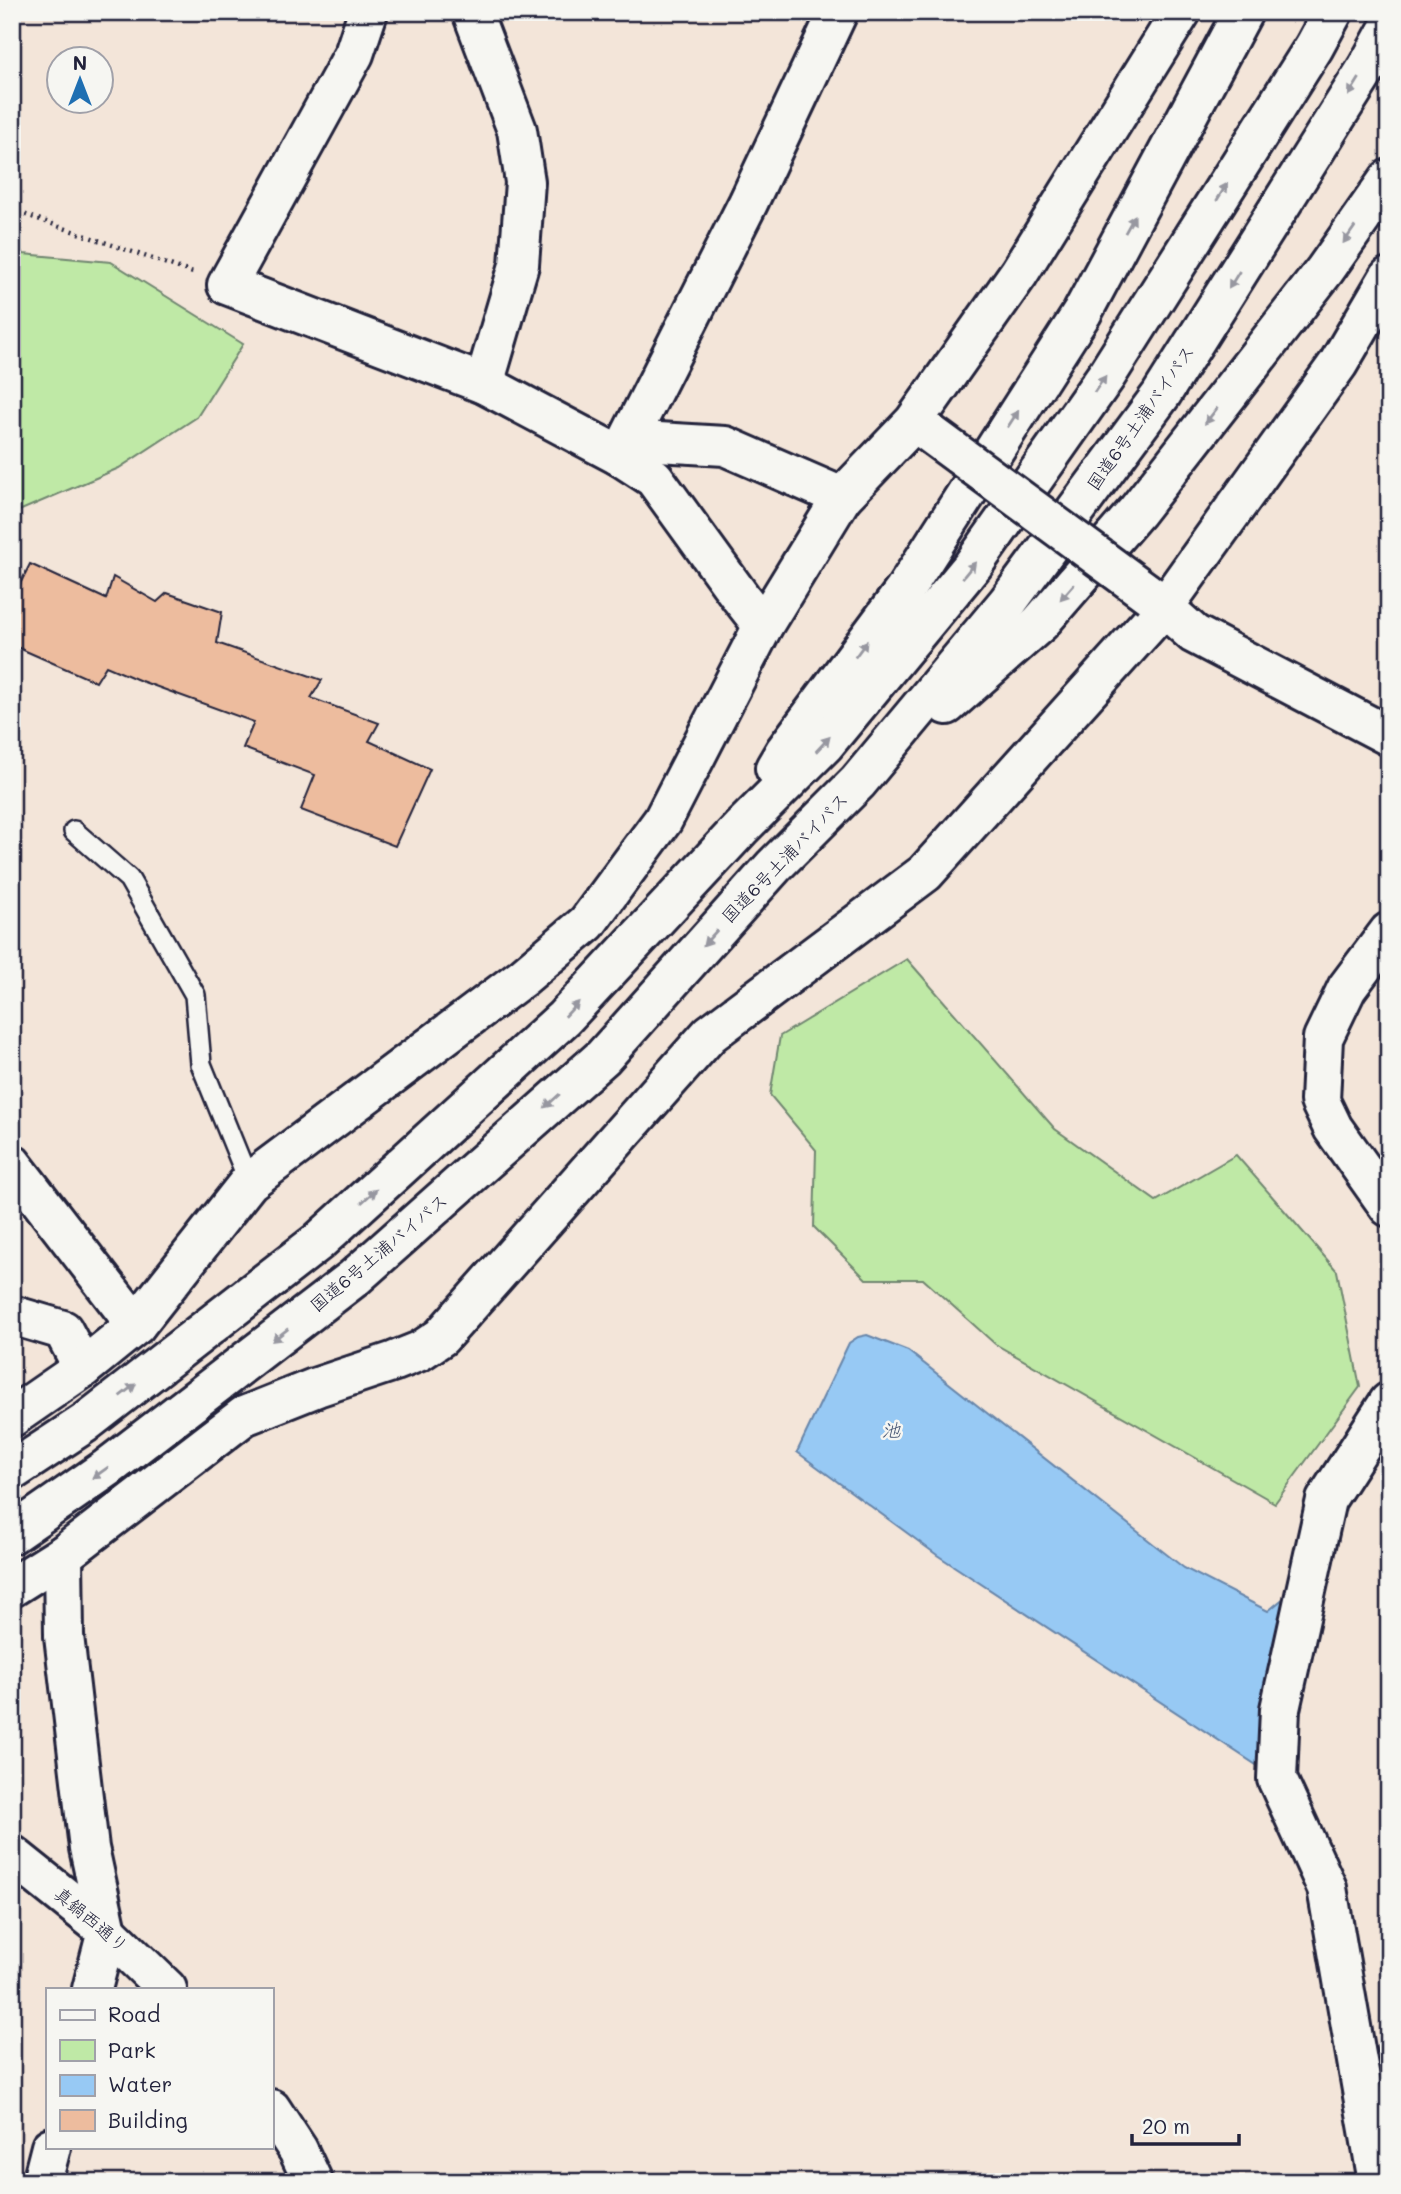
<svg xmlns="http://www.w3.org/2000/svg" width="1401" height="2194" font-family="Mali,'Klee One',sans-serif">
	<rect width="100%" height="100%" fill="#f3e5d9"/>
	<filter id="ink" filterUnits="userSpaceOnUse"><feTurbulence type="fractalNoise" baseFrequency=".0143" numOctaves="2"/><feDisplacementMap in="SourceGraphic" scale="14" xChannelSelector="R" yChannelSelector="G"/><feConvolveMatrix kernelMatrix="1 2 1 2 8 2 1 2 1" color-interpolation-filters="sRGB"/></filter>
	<g filter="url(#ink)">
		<g fill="#bfe9a6" stroke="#708670" stroke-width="2">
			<polygon points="12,238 23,254 111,262 243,344 197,417 119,468 12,514"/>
			<polygon points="907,959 1055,1129 1156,1201 1236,1155 1337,1271 1360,1387 1275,1503 995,1344 923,1279 866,1279 814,1227 816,1150 770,1095 780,1036"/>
		</g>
		<polygon fill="#97c9f4" stroke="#6886aa" stroke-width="2" points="867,1335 908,1351 1184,1568 1268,1611 1301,1584 1267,1772 937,1555 797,1452 849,1343 858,1337"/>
		<polygon fill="#edbc9e" stroke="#22223b" stroke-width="2" points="30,564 106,599 113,577 157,602 167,593 222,612 217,643 322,680 311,698 379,723 369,741 430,769 395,846 301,810 315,775 243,748 254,722 141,681 106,666 96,682 12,645 12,600"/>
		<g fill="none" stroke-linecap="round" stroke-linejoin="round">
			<g stroke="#22223b" stroke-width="24">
				<polyline id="lane" points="74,831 129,879 195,995 201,1064 249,1182"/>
			</g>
			<g stroke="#22223b" stroke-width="44">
				<g id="street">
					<polyline points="368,12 354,54 227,285 484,384 620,456 654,478 741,598 763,626"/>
					<polyline points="472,12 517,130 525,182 519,265 484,384"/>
					<polyline points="620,456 748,203 838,12"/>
					<polyline points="620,456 658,442 725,446 842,497"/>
					<polyline points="1150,595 1194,634 1389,736"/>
					<polyline points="1389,932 1347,988 1323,1038 1320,1101 1333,1128 1389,1207"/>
					<polyline points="12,1164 136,1325"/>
					<polyline points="12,1315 63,1330 83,1368"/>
					<polyline points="12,1417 83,1368 136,1325 249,1182 523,977 587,923 663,820 763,626 842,497 914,422 1019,273 1181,12"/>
					<polyline points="63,1555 64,1636 89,1848 107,1931 92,1989"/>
					<polyline points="12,1587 63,1555 244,1416 317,1387 395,1361 420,1351 441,1337 710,1034 925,873 1164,607 1338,364 1389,277"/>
					<polyline points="42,2182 51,2147"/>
					<polyline points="1378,2182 1327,1888 1277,1779 1280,1709 1326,1500 1389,1402"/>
				</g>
			</g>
			<g stroke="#22223b" stroke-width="44">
				<g id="secondary">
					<polyline points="12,1855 107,1931 167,1989"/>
					<polyline points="271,2109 298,2150 313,2182"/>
				</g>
			</g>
			<g stroke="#22223b" stroke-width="44">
				<g id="highway">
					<polyline points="947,705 1040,623 1137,511 1325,270 1389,179"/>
					<polyline points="775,768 785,751 904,591 1082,313 1243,12"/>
					<polyline points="12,1471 85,1423 318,1242 564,1018 741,828 825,744 973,565 1106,376 1314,47 1333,12"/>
					<polyline points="12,1534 107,1468 354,1278 603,1057 774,866 858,782 1007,603 1161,395 1367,68 1389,28"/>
				</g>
			</g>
			<polyline stroke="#22223b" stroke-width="4.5" stroke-dasharray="2 5" stroke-linecap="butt" points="12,210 193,273"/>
			<use href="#lane" stroke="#f6f6f2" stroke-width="19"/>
			<use href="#street" stroke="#f6f6f2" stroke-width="38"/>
			<use href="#secondary" stroke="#f6f6f2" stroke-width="38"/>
			<use href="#highway" stroke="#f6f6f2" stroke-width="38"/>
			<g stroke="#22223b" stroke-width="44" stroke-linecap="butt">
				<polyline id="street-bridge" points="928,432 1150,595"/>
			</g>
			<use href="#street-bridge" stroke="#f6f6f2" stroke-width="38"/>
		</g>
		<defs><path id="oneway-solid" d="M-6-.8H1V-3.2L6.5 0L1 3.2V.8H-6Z" transform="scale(1.75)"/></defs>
		<g fill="#9797a0">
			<use href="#oneway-solid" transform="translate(1354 87) rotate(122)"/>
			<use href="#oneway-solid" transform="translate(1222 192) rotate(-58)"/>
			<use href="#oneway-solid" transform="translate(1130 224) rotate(-61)"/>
			<use href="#oneway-solid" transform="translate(1349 235) rotate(125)"/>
			<use href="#oneway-solid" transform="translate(1234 280) rotate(122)"/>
			<use href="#oneway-solid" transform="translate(1100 384) rotate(-55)"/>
			<use href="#oneway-solid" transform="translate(1211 416) rotate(128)"/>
			<use href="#oneway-solid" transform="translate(1013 419) rotate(-57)"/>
			<use href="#oneway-solid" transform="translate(969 570) rotate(-51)"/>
			<use href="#oneway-solid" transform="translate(1067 592) rotate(131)"/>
			<use href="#oneway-solid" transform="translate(861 649) rotate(-54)"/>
			<use href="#oneway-solid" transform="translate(823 744) rotate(-47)"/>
			<use href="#oneway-solid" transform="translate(710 938) rotate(132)"/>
			<use href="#oneway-solid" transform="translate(572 1009) rotate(-47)"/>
			<use href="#oneway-solid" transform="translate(552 1101) rotate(138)"/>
			<use href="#oneway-solid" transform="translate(369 1196) rotate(-42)"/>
			<use href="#oneway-solid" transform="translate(280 1335) rotate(142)"/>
			<use href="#oneway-solid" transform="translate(128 1390) rotate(-37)"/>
			<use href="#oneway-solid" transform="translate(100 1473) rotate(145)"/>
		</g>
	</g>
	<g text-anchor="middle" stroke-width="5" stroke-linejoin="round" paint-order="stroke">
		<g font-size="18" fill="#22223b" stroke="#f6f6f2">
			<text transform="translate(1141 418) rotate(-55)" y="6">国道6号土浦バイパス</text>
			<text transform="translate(785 858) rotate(-46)" y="6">国道6号土浦バイパス</text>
			<text transform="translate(379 1253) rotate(-40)" y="6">国道6号土浦バイパス</text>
			<text transform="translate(91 1920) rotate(40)" y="6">真鍋西通り</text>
		</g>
		<g font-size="19" font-style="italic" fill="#455472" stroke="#f6f6f2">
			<text x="891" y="1437">池</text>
		</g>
	</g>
	<rect width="1401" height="2194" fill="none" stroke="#f6f6f2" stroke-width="42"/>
	<rect x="21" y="21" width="1359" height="2152" fill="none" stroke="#22223b" stroke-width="2.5" filter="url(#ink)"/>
	<rect x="46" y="1988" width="228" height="161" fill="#f6f6f2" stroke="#a1a1a9" stroke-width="2"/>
	<rect x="60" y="2010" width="35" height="10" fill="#f6f6f2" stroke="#a1a1a9" stroke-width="2"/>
	<text x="108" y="2022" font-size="21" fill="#22223b">Road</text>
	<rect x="60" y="2040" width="35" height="21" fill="#bfe9a6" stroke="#a1a1a9" stroke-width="2"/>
	<text x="108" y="2058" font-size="21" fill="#22223b">Park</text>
	<rect x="60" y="2075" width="35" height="21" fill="#97c9f4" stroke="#a1a1a9" stroke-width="2"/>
	<text x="108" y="2092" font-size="21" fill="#22223b">Water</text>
	<rect x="60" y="2110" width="35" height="21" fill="#edbc9e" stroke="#a1a1a9" stroke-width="2"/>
	<text x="108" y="2128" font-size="21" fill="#22223b">Building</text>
	<g transform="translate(80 80)"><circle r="33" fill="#f6f6f2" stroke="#a1a1a9" stroke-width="2"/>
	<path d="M0-5L12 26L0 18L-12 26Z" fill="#1f6fb2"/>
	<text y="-10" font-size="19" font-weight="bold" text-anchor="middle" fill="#22223b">N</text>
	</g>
	<path d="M1132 2134v10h107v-10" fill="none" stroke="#22223b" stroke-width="3.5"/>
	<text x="1142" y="2134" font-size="21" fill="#22223b" stroke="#f6f6f2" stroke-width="5" paint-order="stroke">20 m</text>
</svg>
